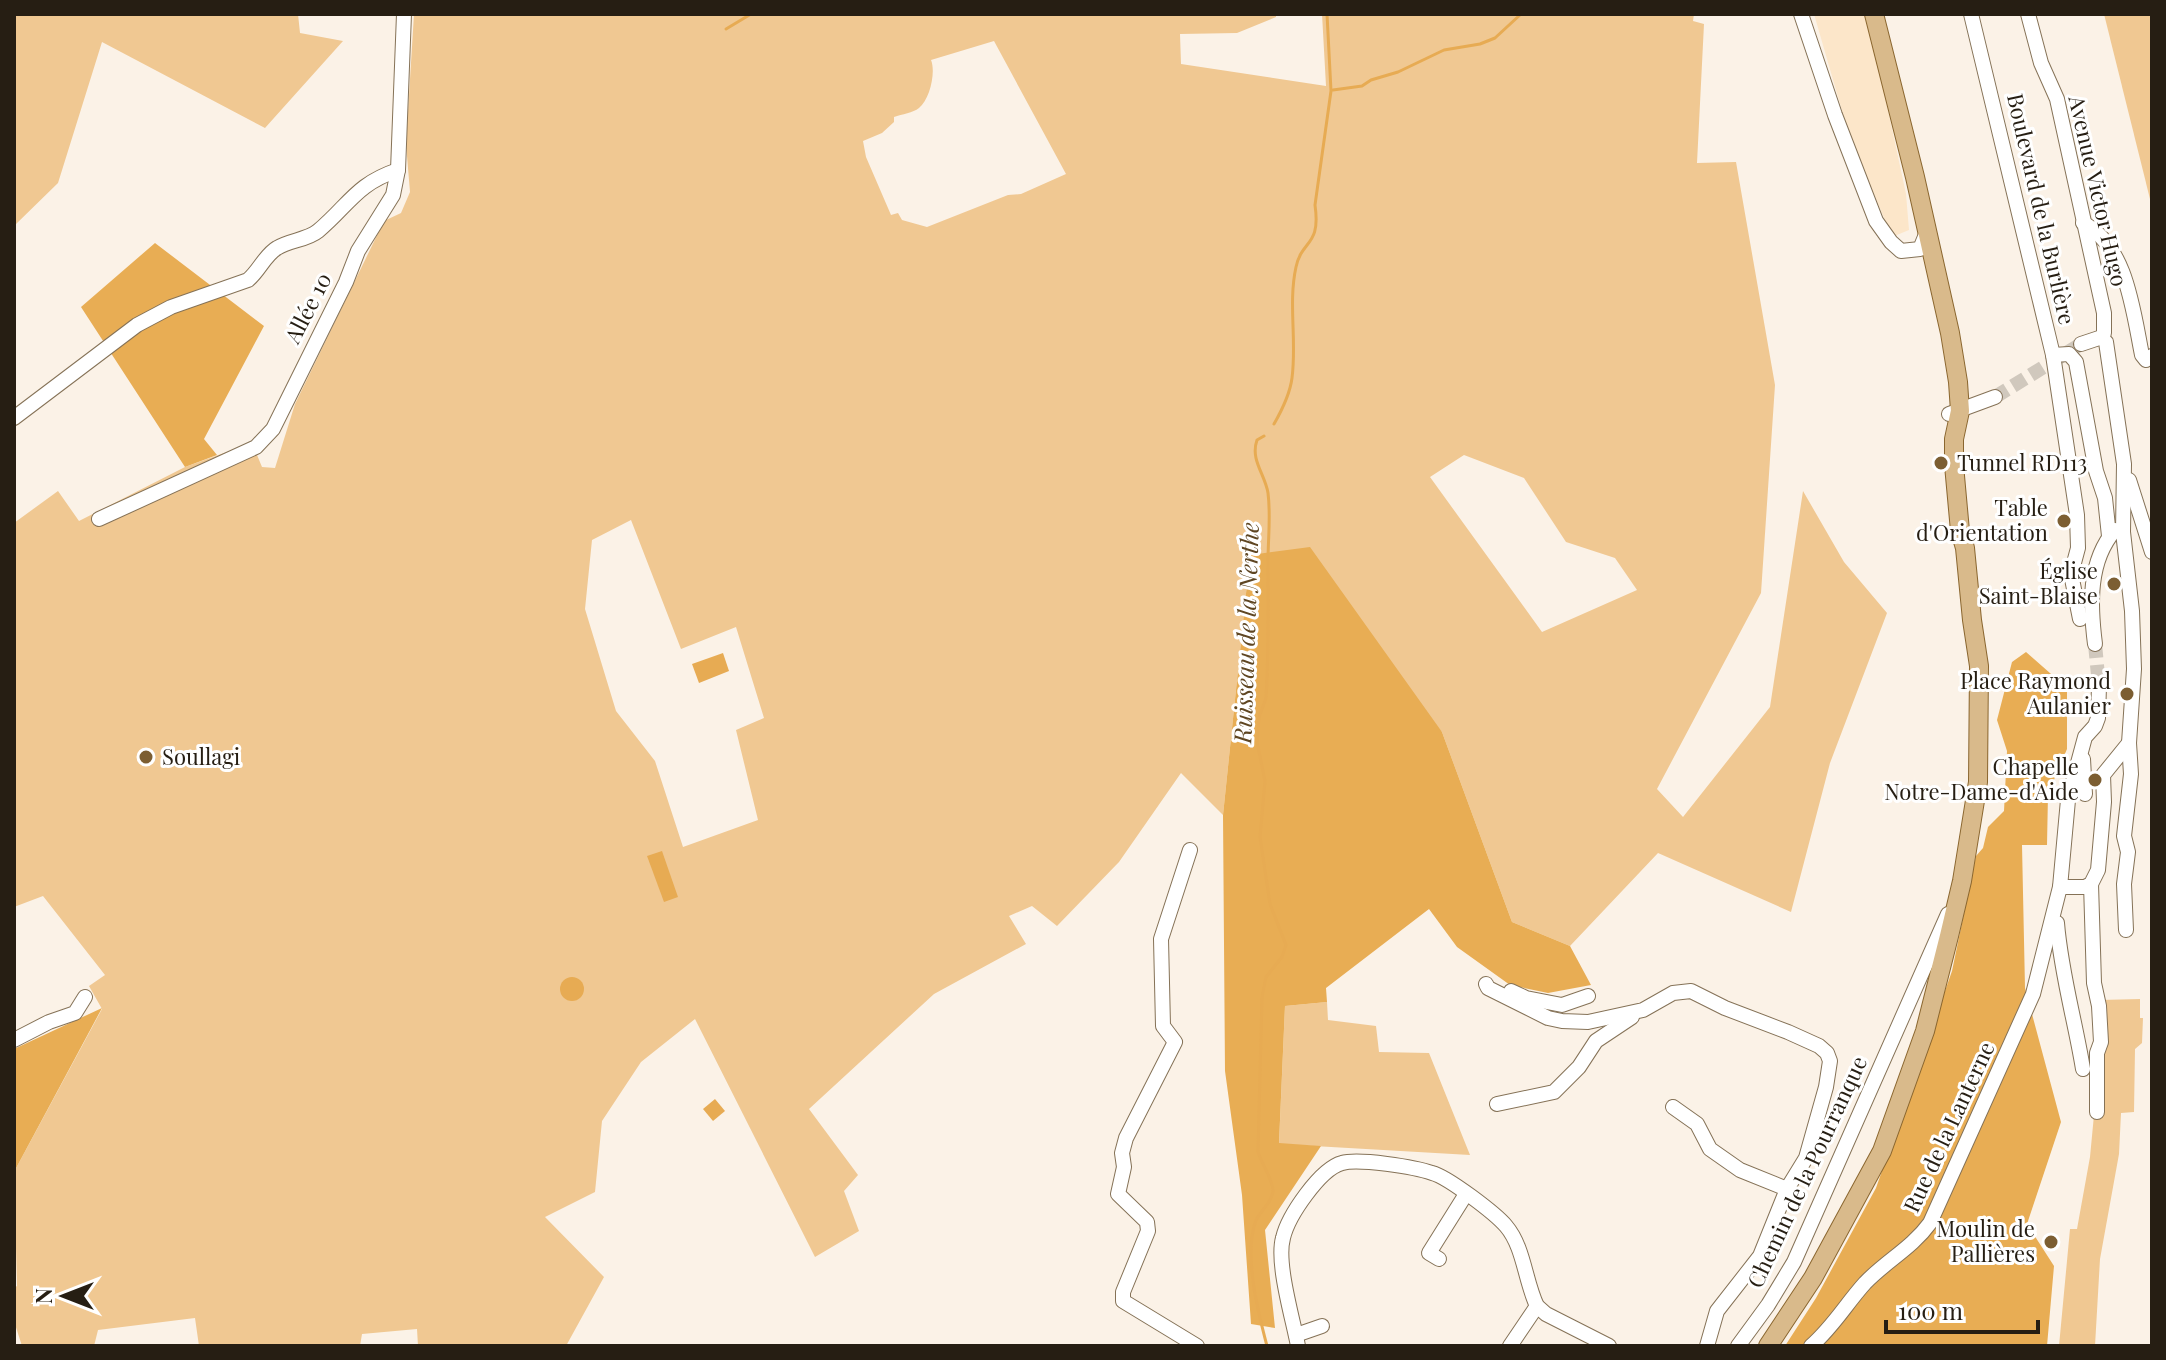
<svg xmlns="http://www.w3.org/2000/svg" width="2166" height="1360" font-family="'Playfair Display',serif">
	<rect width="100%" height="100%" fill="#fbf2e7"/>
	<polygon fill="#fce6c9" points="1814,14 1864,14 1879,68 1906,194 1909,230 1892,237 1849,135"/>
	<g fill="#f0c892" fill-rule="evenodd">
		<polygon points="14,14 298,14 300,33 343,41 265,128 102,42 58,183 14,226"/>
		<path d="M414 14H1276V17L1237 33 1180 34 1181 64 1326 86 1322 14H1694L1693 21 1704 24 1697 163 1736 162 1775 385 1761 593 1657 789 1683 817 1770 707 1803 491 1844 562 1887 613 1830 763 1791 912 1658 853 1570 946 1512 922 1442 732 1250 555 1223 815 1181 773 1119 862 1057 926 1032 906 1009 916 1026 944 934 994 809 1109 858 1175 844 1191 859 1231 815 1257 695 1019 641 1062 602 1121 595 1192 545 1217 604 1277 566 1346H418L417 1329 362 1334 360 1346H199L195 1318 98 1330 94 1346H22L14 1321V1288L17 1286 14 1172 102 1009 89 986 105 975 43 896 14 907V523L58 491 79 521 185 467 252 443 262 467 275 468 295 404 384 221 401 213 410 192 406 144ZM994 41 1066 174 1021 194 1008 195 927 227 902 220 898 213 891 215 866 157 863 141 882 133 894 122V117C902 114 913 113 919 108 930 99 936 72 931 60ZM1464 455 1524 478 1566 542 1615 558 1637 590 1542 632 1430 477ZM631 520 681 649 736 627 764 718 736 730 758 820 683 847 655 761 616 711 585 609 592 540Z"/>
		<polygon points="2104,14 2152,14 2152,207"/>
		<polygon points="2140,999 2140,1018 2143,1018 2142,1043 2135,1049 2134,1112 2121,1113 2119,1154 2100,1259 2095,1346 2059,1346 2070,1229 2077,1229 2090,1157 2100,1052 2105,1051 2100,1000"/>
		<polygon points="1327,1002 1328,1020 1376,1026 1379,1052 1429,1053 1470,1155 1279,1144 1285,1006"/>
	</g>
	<g fill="#e8ad54">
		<polygon points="155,243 264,326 204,439 217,455 185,467 81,307"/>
		<polygon points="1310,547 1442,732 1512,922 1570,946 1591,985 1548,993 1510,985 1457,947 1429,909 1326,988 1327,1002 1285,1006 1279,1143 1321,1146 1265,1230 1275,1328 1251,1324 1242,1195 1225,1071 1223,815 1250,555"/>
		<polygon points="2026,652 2067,688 2067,749 2048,794 2047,845 2022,845 2025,988 2061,1122 2027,1224 2054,1266 2047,1346 1785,1346 1816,1298 1876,1188 1952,971 1976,856 1983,848 1988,827 2004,811 2007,751 1997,720 2012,662"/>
		<polygon points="102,1008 14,1172 14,1049"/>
	</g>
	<g fill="#e7ab53">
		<polygon points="723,653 729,671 699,683 692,664"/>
		<polygon points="662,851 678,897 664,902 647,856"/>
		<circle cx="572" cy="989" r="12"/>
		<polygon points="715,1099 725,1111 713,1121 703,1109"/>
	</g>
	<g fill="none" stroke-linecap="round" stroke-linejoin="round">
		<g stroke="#e7ab53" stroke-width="3">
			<polyline points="726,29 751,14"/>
			<polyline points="1333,90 1362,86 1371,80 1398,72 1444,50 1480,44 1495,38 1521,14"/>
			<path d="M1274 424C1282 410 1290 394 1292 378 1297 341 1288 303 1296 267 1302 239 1321 247 1315 205L1331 91 1327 14"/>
			<path d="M1264 436 1257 440C1250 460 1265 474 1268 493 1271 517 1268 538 1268 561 1268 607 1269 652 1266 698L1259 717 1257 742 1265 781 1260 837 1270 904 1286 945 1282 957 1266 977 1262 997 1258 1152C1261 1163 1274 1181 1273 1192 1271 1205 1258 1212 1255 1223 1244 1257 1258 1312 1267 1346"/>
		</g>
		<g stroke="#d0c8bd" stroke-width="14" stroke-dasharray="14 7" stroke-linecap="butt">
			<polyline points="1995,397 2081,344"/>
			<polyline points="2095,644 2099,686"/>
		</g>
		<g stroke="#857257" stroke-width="16">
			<g id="minor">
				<polyline points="1801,14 1835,115 1876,221 1891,242 1901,251 1920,249 1927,232"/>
				<polyline points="1971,14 2053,355 2069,354 2076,362 2096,471 2105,498 2109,536"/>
				<polyline points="2028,14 2041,63 2057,99 2104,313 2104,333"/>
				<path d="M2083 223C2127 246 2133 311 2142 355L2146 360 2152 356"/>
				<polyline points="2106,342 2124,464 2123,532 2132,611 2134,669 2129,743 2131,774 2124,836 2128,852 2124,884 2126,930"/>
				<polyline points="2081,344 2099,338"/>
				<polyline points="2053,355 2077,515 2078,548 2071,574 2080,619"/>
				<polyline points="1949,414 1995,397"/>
				<path d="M14 418 137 325 171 307 248 280C259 271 265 255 277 248 290 240 307 240 318 231 349 205 356 184 398 170"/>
				<polyline points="2129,480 2152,552"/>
				<polyline points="99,519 256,447 273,429 346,282 358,251 393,195 398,170 404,14"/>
				<path d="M2095 644C2090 605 2088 561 2115 530"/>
				<polyline points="2083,759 2085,794"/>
				<polyline points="1190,850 1161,939 1163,1026 1175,1042 1126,1138 1122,1153 1124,1167 1118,1194 1147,1222 1148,1231 1123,1292 1123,1301 1197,1346"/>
				<polyline points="2091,884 2094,983 2099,1006 2101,1042 2097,1053 2097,1112"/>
				<polyline points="2060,887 2085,887 2091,884 2098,870 2104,802 2103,775 2129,743"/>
				<path d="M2053 922 2057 923C2061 973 2075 1020 2083 1069"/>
				<polyline points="1486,984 1488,988 1548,1018 1562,1021 1588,1022 1643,1010 1673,993 1691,991 1725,1008 1788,1032 1819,1046 1827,1053 1830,1061 1826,1087 1806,1158 1787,1189 1760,1256 1717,1311 1707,1346"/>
				<polyline points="1511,991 1526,998 1562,1005 1588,996"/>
				<polyline points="14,1040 49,1022 75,1013 85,997"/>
				<polyline points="1497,1104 1554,1092 1579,1067 1596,1041 1632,1017"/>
				<polyline points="1673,1107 1697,1124 1710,1149 1740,1170 1787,1189"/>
				<polyline points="1439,1259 1429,1253 1466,1194"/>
				<polyline points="1296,1335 1322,1326"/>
				<path d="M1298 1346C1293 1319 1276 1263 1283 1238 1288 1216 1320 1169 1342 1163 1358 1158 1415 1167 1432 1173 1448 1177 1496 1214 1506 1226 1524 1247 1525 1281 1537 1306L1546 1314 1609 1346"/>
				<polyline points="1510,1346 1537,1306"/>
				<polyline points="1738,1346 1768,1305 1794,1262 1948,914"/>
				<path d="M1811 1346C1833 1327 1846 1304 1865 1283 1886 1261 1912 1248 1930 1223L2033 994 2060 887 2068 800 2085 737 2095 726 2098 718 2099 686"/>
			</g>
		</g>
		<g stroke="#8a662f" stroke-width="20">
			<polyline id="major" points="1768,1346 1813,1278 1882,1151 1925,1031 1949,936 1962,881 1978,782 1979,666 1972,620 1965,548 1960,531 1954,465 1954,439 1960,411 1958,382 1950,333 1915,177 1874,14"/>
		</g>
		<use href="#minor" stroke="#fff" stroke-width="14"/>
		<use href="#major" stroke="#d9ba8b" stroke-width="18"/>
	</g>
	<g fill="#7c5e32" stroke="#fff" stroke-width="3">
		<circle cx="1941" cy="463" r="8"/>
		<circle cx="2064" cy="521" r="8"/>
		<circle cx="2114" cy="584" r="8"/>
		<circle cx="2127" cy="694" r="8"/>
		<circle cx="146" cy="757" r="8"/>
		<circle cx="2095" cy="780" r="8"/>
		<circle cx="2051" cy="1242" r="8"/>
	</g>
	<g text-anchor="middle" stroke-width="6" stroke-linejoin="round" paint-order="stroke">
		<g font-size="22" fill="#261e13" stroke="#fff">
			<text transform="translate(2098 191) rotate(77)" y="8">Avenue Victor Hugo</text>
			<text transform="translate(2041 209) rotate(77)" y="8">Boulevard de la Burlière</text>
			<text transform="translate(308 308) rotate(-63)" y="8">Allée 10</text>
			<text transform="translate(1949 1127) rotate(-65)" y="8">Rue de la Lanterne</text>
			<text transform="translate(1807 1172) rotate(-65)" y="8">Chemin de la Pourranque</text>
		</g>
		<g font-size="22" fill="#261e13" stroke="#fff" text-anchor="end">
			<text x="1957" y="471" text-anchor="start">Tunnel RD113</text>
			<text x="2048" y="516">Table<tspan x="2048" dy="25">d'Orientation</tspan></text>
			<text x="2098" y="579">Église<tspan x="2098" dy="25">Saint-Blaise</tspan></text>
			<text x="2111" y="689">Place Raymond<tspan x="2111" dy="25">Aulanier</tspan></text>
			<text x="162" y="765" text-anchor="start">Soullagi</text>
			<text x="2079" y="775">Chapelle<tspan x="2079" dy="25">Notre-Dame-d'Aide</tspan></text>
			<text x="2035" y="1237">Moulin de<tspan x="2035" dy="25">Pallières</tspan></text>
		</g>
		<g font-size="24" font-style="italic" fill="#5f4622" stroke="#fff">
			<text transform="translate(1247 633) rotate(-88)" y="8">Ruisseau de la Nerthe</text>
		</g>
	</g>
	<rect width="2166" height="1360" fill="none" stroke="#261e13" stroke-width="32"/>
	<g transform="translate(64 1296) rotate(270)" stroke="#ffffff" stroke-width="6" paint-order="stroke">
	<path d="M0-6L14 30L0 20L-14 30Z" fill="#261e13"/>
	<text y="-12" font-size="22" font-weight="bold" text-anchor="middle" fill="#261e13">N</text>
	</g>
	<path d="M1886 1320v12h152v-12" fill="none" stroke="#261e13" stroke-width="4"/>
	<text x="1898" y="1320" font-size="24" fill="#261e13" stroke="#ffffff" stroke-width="6" paint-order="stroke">100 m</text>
</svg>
